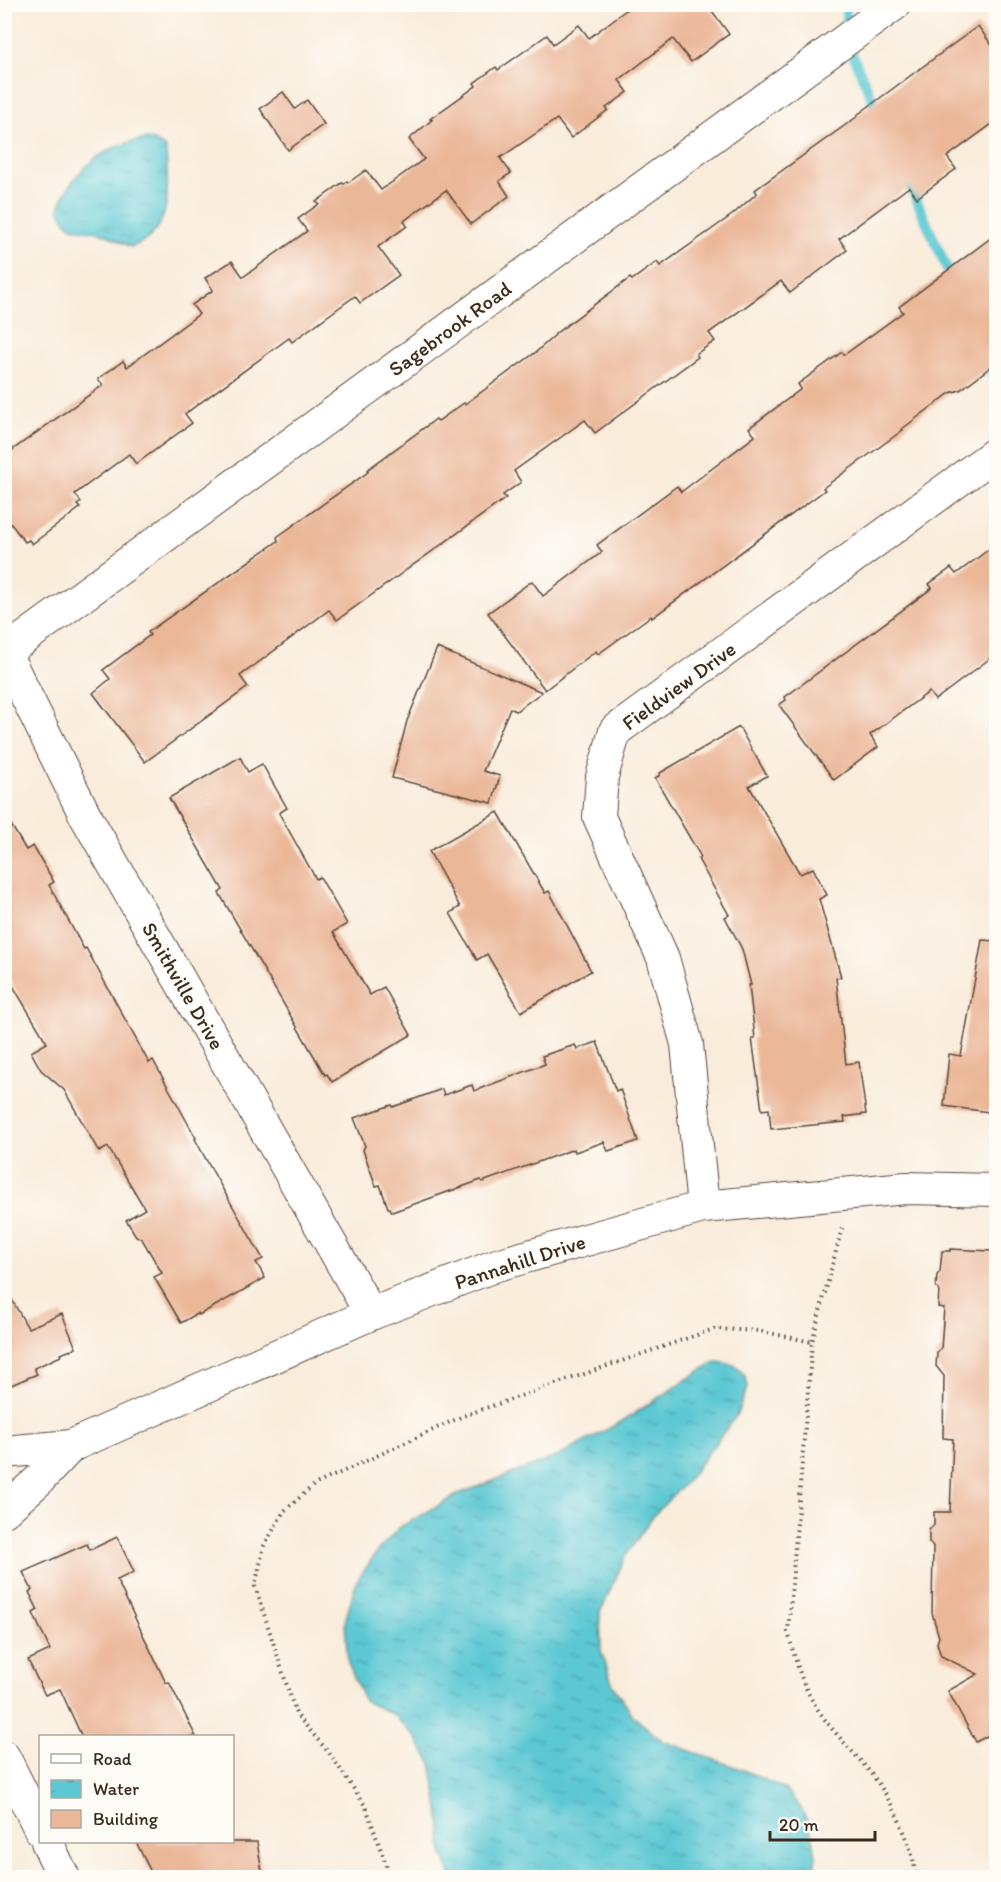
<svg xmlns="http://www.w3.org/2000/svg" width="1001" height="1882" font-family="Itim,sans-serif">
	<defs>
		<pattern id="water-ripples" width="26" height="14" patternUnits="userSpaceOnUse" patternTransform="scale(1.5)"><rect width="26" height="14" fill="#5bc8d3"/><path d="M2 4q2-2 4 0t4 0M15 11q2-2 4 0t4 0" fill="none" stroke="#4ca3ab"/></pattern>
	</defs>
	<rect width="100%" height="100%" fill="#fdfcf7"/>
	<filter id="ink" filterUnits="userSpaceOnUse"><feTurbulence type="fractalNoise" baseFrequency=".0167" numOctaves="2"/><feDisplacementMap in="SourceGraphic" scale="12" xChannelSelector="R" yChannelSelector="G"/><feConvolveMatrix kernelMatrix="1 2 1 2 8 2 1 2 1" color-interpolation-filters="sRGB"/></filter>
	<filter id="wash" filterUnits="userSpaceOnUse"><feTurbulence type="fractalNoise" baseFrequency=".008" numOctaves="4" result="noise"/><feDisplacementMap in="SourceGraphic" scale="24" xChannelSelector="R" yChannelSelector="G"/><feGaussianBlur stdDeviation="1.35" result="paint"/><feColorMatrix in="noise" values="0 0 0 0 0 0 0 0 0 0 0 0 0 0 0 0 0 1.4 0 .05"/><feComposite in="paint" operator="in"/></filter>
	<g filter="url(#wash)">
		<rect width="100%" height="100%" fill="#f9ecdb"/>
		<g fill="url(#water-ripples)" stroke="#4b7978" stroke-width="1.5">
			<path d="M150 139 166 148C167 185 176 232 131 247 122 243 114 238 105 234 82 226 69 236 59 208 72 169 108 142 150 139Z"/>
			<polygon points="717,1362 734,1365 741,1371 746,1378 748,1387 736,1416 686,1482 653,1516 625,1557 600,1613 601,1651 613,1686 634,1717 663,1741 743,1770 785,1789 801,1808 812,1831 816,1856 813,1877 452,1877 443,1854 439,1808 431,1763 415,1736 392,1714 364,1701 348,1663 345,1622 356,1582 379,1549 400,1527 461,1493 559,1456 626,1419 709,1365"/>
		</g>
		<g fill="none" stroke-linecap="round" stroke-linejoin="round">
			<g stroke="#5bc8d3" stroke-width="10">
				<polyline points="845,4 850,49 879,115"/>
				<polyline points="908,181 953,282"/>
				<polyline points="985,354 996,381"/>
			</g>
		</g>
		<g id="blocks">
			<g fill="#ebb799">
				<polygon points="634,4 707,4 729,34 691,62 673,39 619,80 628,92 606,108 608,110 571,138 557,119 500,158 511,173 499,181 509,196 471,224 446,190 404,221 407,226 378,247 399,275 360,303 355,296 292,342 289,338 185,414 192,423 136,464 129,454 75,494 81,502 77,505 80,508 32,544 29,540 25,542 4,515 4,456 103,385 98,379 123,361 127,367 199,314 192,305 213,290 205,278 232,261 243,277 307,231 298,219 319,204 316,202 342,183 344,184 347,181 348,183 366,170 381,190 424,159 409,139 432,120 430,119 476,86 474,83 496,67 498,70 547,35 553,44 579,25 589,38"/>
				<polygon points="978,26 996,51 996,121 947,157 956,169 917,198 909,187 839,239 847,250 790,293 781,281 709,333 715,341 696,354 698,357 595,433 585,420 514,471 521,482 503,495 506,498 337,620 329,610 240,676 248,687 145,762 93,693 110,679 103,670 150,635 148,632 278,541 277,537 368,472 367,470 436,419 438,421 464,403 465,404 536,352 555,335 555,334 630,278 632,280 657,262 660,266 732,215 757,193 755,190 858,116 857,115"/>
				<polygon points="283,92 295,109 307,100 324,124 288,150 260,109"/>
				<polygon points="996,234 996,363 960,390 950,393 902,429 903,430 823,488 825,490 652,618 651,616 598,654 596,651 545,690 488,613 532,581 543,596 602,552 597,545 677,486 681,492 755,436 749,428 801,389 798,384 842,352 844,355 903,312 899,307"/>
				<polygon points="996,544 996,654 935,700 929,692 870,735 878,747 834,780 779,705 786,700 785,697 932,588 929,584 951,568 956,574"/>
				<polygon points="437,648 542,692 516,711 510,708 483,771 500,776 492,803 392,778 407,721"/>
				<polygon points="739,727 767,776 749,786 800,874 813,868 827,895 819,899 841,977 836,978 846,1064 859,1062 866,1114 844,1117 845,1122 771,1129 769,1109 762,1110 752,1038 755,1038 749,985 751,985 742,949 725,917 729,915 698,859 701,857 655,778 660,775 660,773"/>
				<polygon points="240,757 248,772 262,764 287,808 279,813 316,879 320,877 347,924 333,932 370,995 384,987 411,1035 332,1082 327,1074 325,1075 219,893 223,890 169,798"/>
				<polygon points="498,812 545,893 549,891 591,971 521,1012 487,954 477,960 450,913 460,907 429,851"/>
				<polygon points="4,813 26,850 33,846 54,882 49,885 84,949 86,948 149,1063 153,1060 196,1138 195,1139 209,1165 263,1259 256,1262 265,1278 199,1315 198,1313 181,1323 154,1277 162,1273 142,1239 136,1236 126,1220 145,1209 108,1147 99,1152 64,1090 41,1070 31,1052 47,1043 4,971"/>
				<polygon points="982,940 996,941 996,1113 944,1106 949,1054 961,1056"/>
				<polygon points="597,1042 616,1091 620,1089 638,1141 608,1151 604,1142 575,1152 574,1149 482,1182 481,1180 392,1212 390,1208 388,1208 380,1185 376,1186 363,1150 365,1146 354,1118 392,1105 393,1107 442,1089 444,1095 472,1085 474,1091 545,1064 542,1056 575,1045 577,1049"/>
				<polygon points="950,1249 992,1251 993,1255 996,1255 996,1731 976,1742 948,1691 978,1674 941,1656 937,1643 939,1637 932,1613 933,1546 929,1542 929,1530 934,1525 934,1512 950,1512 953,1439 943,1438 944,1376 936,1366 937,1353 941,1349 944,1308 938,1307 939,1290 936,1287 937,1275 940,1272 942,1251 950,1251"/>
				<polygon points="4,1286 28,1328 62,1314 76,1348 61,1354 61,1356 34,1368 37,1374 4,1388"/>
				<polygon points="117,1537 134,1572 117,1580 166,1683 169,1682 196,1737 82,1737 60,1689 45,1695 28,1660 50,1650 33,1613 38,1610 29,1592 32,1590 23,1572 87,1544 90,1550"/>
				<polygon points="136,1842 257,1842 263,1878 154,1878"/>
			</g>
		</g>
	</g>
	<g filter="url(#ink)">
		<use href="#blocks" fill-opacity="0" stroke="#58473a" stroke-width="1.5"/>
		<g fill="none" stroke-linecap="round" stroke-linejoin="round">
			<g stroke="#58473a" stroke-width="34">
				<g id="minor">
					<polyline points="4,653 895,4"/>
					<polyline points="5,653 85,815 371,1314"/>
					<polyline points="703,1207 687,1044 663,958 599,817 602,777 615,731 996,453"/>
					<polyline points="4,1452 71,1446 371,1314 497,1265 703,1207 906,1188 996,1190"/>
					<polyline points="4,1511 38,1481 71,1446"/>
					<polyline points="4,1757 40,1829"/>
					<polyline points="47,1842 64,1878"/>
				</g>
			</g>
			<g stroke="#58473a" stroke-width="4" stroke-dasharray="1.5 4.5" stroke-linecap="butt">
				<path d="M842 1228 812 1342 788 1632C796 1663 803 1690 823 1717 839 1739 860 1758 876 1780 894 1805 914 1847 916 1878"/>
				<polyline points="387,1878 387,1868 366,1807 330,1754 296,1714 255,1586 264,1546 284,1511 314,1485 463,1416 714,1329 760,1331 812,1342"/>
			</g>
			<use href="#minor" stroke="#fff" stroke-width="32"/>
		</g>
	</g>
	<g text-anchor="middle" stroke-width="4.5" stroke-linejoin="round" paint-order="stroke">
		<g font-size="21" fill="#3b2a1e" stroke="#fdfcf7">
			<text transform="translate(450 329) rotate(-36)" y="7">Sagebrook Road</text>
			<text transform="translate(679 686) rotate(-36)" y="7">Fieldview Drive</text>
			<text transform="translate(183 986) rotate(60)" y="7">Smithville Drive</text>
			<text transform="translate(520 1262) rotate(-18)" y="7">Pannahill Drive</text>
		</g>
	</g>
	<rect width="1001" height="1882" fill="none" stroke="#fdfcf7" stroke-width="24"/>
	<rect x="39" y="1735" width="195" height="108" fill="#fdfcf7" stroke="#afa8a0" stroke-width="1.5"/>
	<rect x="51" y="1754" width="30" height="9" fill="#ffffff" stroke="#afa8a0" stroke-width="1.5"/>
	<text x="93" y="1765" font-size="18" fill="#3b2a1e">Road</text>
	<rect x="51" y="1780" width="30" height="18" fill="url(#water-ripples)" stroke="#afa8a0" stroke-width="1.5"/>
	<text x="93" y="1795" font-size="18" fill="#3b2a1e">Water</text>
	<rect x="51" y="1810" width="30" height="18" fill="#ebb799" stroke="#afa8a0" stroke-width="1.5"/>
	<text x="93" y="1825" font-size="18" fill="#3b2a1e">Building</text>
	<path d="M770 1831v9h105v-9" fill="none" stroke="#3b2a1e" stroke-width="3"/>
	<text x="779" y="1831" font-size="18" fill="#3b2a1e" stroke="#fdfcf7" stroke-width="4.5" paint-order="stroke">20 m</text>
</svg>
